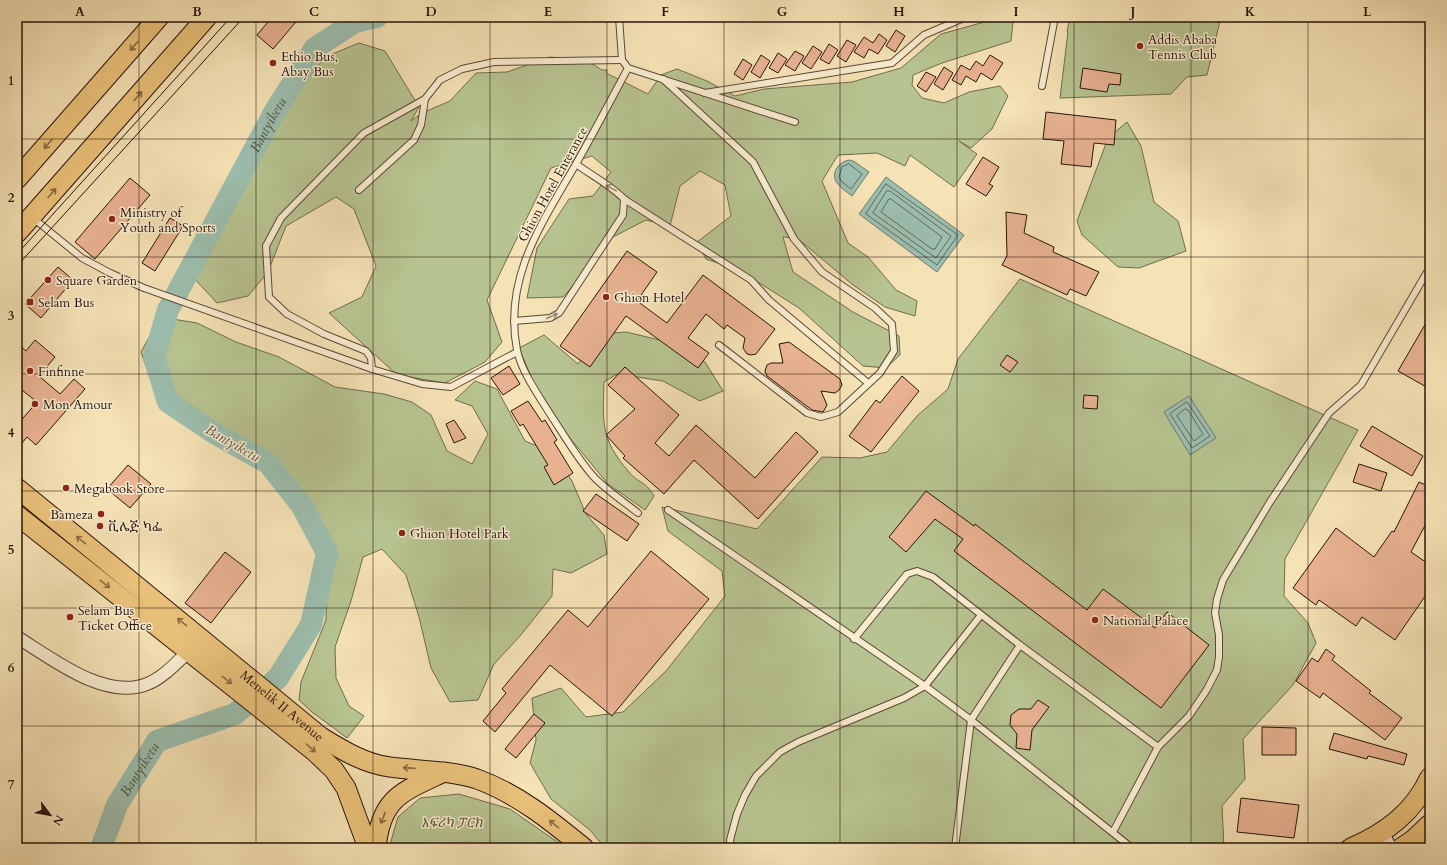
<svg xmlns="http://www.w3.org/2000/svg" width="1447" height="865" font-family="Cardo,'Noto Serif Ethiopic',serif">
	<rect width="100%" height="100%" fill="#f5e2b5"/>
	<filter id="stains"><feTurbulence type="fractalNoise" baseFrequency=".005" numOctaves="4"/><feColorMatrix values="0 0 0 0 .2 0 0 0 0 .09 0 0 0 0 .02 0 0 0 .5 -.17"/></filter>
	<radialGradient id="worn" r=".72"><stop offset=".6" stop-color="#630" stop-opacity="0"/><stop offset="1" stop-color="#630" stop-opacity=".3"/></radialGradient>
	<g fill="#b7c491" stroke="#706c4e">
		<polygon points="1070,17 1221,17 1207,75 1187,77 1171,94 1060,98 1068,32 1067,31"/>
		<polygon points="999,18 1013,22 1011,41 942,63 913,75 912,85 922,98 944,103 969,92 1000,86 1008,96 992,129 971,148 959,141 977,154 954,187 910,155 905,166 877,153 838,155 822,181 848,243 868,257 896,290 917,301 915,316 885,307 853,285 797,238 783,237 793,272 853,312 899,336 900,355 886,368 863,366 799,308 761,284 727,266 706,259 697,242 731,216 725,185 700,171 680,186 670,226 646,220 613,237 584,274 563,297 527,298 537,248 569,199 593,196 611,172 592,156 551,168 487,300 502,342 485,362 445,383 397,375 329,313 362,297 376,266 354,209 336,197 286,226 268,272 248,296 217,303 192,276 210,241 231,188 292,98 325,57 359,43 385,51 419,107 411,121 422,113 450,101 476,73 507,72 550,57 586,60 602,70 607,70 606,73 648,94 661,75 677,69 707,81 735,96 764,89 852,82 901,68 941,34"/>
		<polygon points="1127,122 1141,146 1154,202 1178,221 1186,251 1139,268 1118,267 1082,235 1077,221 1108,138"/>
		<polygon points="1020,279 1358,430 1285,559 1284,596 1308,623 1316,643 1293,685 1243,739 1245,779 1222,806 1224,848 605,848 590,830 551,799 530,763 536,740 532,698 561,688 586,717 623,712 666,671 725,596 722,571 668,531 662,507 757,529 822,457 860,458 887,452 917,416 948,389 958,359"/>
		<polygon points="160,317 197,323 236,342 279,357 335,387 384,394 412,402 431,415 447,451 472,464 488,434 472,406 455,400 475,381 497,389 525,441 554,453 572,481 586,514 604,535 607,554 571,573 553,569 552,596 520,636 494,664 478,700 450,702 431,668 419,617 406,575 382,549 363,557 351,601 335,647 336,678 349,706 364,716 347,738 312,712 299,700 301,682 326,620 327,569 316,523 281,482 240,457 205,430 150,378 141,352"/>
		<path d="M626 332 668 342 705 362 723 391 700 401 663 381 617 374 604 382C603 422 600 438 628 471 637 483 645 480 654 496L645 510 608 484 555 420 535 386 519 348 544 335 578 364 599 334Z"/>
		<polygon points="459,794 510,809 566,848 392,848 391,841 398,817 420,798"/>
	</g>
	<g fill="#9cbeae" stroke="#6e7a6d">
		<path d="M850 160 855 162 869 172 852 196C847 192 841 188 837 183 830 173 839 161 850 160Z"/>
		<polygon points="886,177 964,235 937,272 859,214"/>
		<polygon points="1189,396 1216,438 1190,455 1164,412"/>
	</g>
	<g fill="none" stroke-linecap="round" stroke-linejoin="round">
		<g stroke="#62695c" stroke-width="1">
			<polygon points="849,164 862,174 851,189 842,182 839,177 842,167"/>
			<polygon points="886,184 958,235 937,265 866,214"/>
			<polygon points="887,191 890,191 951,236 936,258 873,213"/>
			<polygon points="891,199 942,237 935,249 932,249 881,212 888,200"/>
			<polygon points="1187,402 1210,436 1192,448 1170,414"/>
			<polygon points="1185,409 1188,410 1203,434 1194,441 1177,416"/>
		</g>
		<path stroke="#9cbeae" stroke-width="22" id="s1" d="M101 848 117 805 157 741 235 714 278 678 311 625 327 553 302 506 268 463 214 433 168 402 154 357 168 310 275 111 315 48 355 22 377 17"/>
	</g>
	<g fill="#e8b291" stroke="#28140b">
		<polygon points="272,17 300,17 273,49 257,35"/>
		<polygon points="896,30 905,36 895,52 886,46"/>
		<polygon points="879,34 887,40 878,54 869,49 864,58 854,52 864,37 873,43"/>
		<polygon points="847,40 856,45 846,62 837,56"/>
		<polygon points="829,44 838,50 829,64 820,59"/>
		<polygon points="813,46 822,52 811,69 802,63"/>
		<polygon points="795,51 804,56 795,71 785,65"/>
		<polygon points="778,53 787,59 778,73 769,68"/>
		<polygon points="761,55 770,61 760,78 751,72"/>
		<polygon points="990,55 1003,63 992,80 981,73 976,82 966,76 961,85 952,80 961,65 970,70 976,61 983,66"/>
		<polygon points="743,59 752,65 743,80 734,74"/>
		<polygon points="944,67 953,73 943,90 934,84"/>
		<polygon points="1083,68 1121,74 1120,85 1109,84 1107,92 1080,88"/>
		<polygon points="926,72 936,77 926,92 917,86"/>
		<polygon points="1046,112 1116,120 1114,145 1094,143 1091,167 1061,164 1064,141 1043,139"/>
		<polygon points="983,157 999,167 989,184 993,186 986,196 966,184"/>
		<polygon points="130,178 150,195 95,259 75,242"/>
		<polygon points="1006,212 1027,215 1024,233 1054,247 1053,252 1099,272 1086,296 1070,289 1067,295 1002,265 1007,256"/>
		<polygon points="170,218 183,226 155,271 142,263"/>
		<polygon points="627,251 657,272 637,301 667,323 703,275 775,329 756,354 751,355 747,354 743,348 745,338 727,325 724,329 706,314 688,338 709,353 698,368 626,316 590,367 560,346"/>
		<polygon points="58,267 73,280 41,318 25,304"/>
		<polygon points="1430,316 1430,389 1398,371"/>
		<polygon points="35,340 55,357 39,376 60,394 74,379 85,389 36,445 27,437 17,449 17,425 37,402 17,386 17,343 26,351"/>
		<polygon points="789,342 840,379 842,385 839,390 835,393 821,391 827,405 823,412 812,410 767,376 765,371 767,365 771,363 783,363 779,344"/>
		<polygon points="1007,355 1018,362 1010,372 1000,365"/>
		<polygon points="509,366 520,384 503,395 491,378"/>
		<polygon points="625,367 679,415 655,443 669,456 696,425 755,478 796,432 818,452 758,519 694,460 664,494 623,458 625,456 606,435 635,409 608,385"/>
		<polygon points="902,376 919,391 871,452 849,436 876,400 880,403"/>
		<polygon points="1084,395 1098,396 1097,409 1083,408"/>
		<polygon points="528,401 542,422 545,420 557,440 554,442 573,473 554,485 544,467 548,465 523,424 520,426 511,411"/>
		<polygon points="454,420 466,438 454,443 446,424"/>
		<polygon points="1372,426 1423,456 1412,476 1360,446"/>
		<polygon points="1359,464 1387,473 1381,491 1353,482"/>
		<polygon points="128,465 151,484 130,508 107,489"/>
		<polygon points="1419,482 1430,487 1430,516 1411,552 1430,565 1430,589 1395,640 1362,617 1356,626 1319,600 1316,605 1293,588 1336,528 1374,557 1392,531 1394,532"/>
		<polygon points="926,491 974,526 975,524 1087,610 1103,589 1155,628 1167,612 1209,645 1161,708 954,551 963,539 935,519 906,552 889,537"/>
		<polygon points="596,494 639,524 627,541 583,511"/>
		<polygon points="651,551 709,599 612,716 550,665 495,732 483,721 506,693 502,689 568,610 588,627"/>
		<polygon points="225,552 251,572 211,623 185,603"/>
		<polygon points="1326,649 1335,656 1332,660 1371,691 1369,693 1402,718 1385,740 1323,693 1320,698 1296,681 1312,658 1318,662"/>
		<polygon points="1038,700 1049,707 1032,730 1030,750 1016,748 1017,734 1010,725 1011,715 1019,709 1031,709"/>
		<polygon points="534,714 545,723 516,758 505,749"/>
		<polygon points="1262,727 1296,728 1296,755 1262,755"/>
		<polygon points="1334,733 1407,754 1404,765 1368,756 1367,759 1329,749"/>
		<polygon points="1241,798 1299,805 1294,838 1237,832"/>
	</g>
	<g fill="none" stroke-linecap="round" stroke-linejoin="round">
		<g stroke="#5b4836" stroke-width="8">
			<g id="service">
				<path d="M619 17 622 60 628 68C611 100 594 132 576 164 542 223 503 278 517 350 521 371 539 396 550 414 564 435 577 458 593 476 606 490 623 501 638 513"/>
				<polyline points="628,68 795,122"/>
				<polyline points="663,79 753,162 794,239 822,272 875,308 892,324 894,351 880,373 838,412 821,417 807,413 719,345"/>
				<polyline points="1042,86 1055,17"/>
				<polyline points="705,93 892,63 924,35 966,17"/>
				<polyline points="359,190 414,140 421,125 425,99 440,80 462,69 494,62 622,60"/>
				<polyline points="624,199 751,280 769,300 868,383"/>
				<polyline points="33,218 82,258 110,273 144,288 372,369 422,384 451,387 517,352"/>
				<path d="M514 321 550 318 559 313 623 215 624 199C612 186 591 175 576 164"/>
				<polyline points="372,369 371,358 366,351 324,334 287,314 269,297 266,246 281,218 364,133 425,99"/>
				<polyline points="668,510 925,686 971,720 1132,848"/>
				<polyline points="854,639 907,574 917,571 933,577 1020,645 1158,747 1113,832"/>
				<polyline points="1158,747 1189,716 1206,691 1217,670 1219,657 1219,635 1215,613 1217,599 1223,580 1270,502 1329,413 1361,385 1430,267"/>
				<polyline points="731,848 730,840 737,814 745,795 756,776 780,752 798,742 904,698 925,686 981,615"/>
				<polyline points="955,848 971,720 1020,645"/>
			</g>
		</g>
		<g stroke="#5b4836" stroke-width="14">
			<path id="minor" d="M17 637C51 658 105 701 147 684 163 678 177 662 190 650"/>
		</g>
		<g stroke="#28140b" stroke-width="19">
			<polyline id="secondary" points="1380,833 1388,848"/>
		</g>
		<g stroke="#28140b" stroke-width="21">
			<g id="primary">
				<polyline points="17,179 159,17"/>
				<polyline points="17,233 207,17"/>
				<path id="s2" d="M17 488 321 737C342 750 365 764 390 767 420 771 449 770 477 779 518 794 551 821 584 848"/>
				<polyline points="17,515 314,751 334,770 346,788 368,848"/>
				<path d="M376 848C381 797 402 792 444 772"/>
				<path d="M1351 848C1386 833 1414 812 1430 777"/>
				<polyline points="1401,848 1413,840 1430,824"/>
			</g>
		</g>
		<use href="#service" stroke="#f8eccf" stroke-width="6"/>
		<use href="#minor" stroke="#f8eccf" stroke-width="12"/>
		<use href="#secondary" stroke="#f8eccf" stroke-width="17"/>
		<use href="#primary" stroke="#eac17a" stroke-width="19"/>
		<g stroke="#28140b" stroke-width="1">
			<polyline points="17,254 231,17"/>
			<polyline points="17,266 244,17"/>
		</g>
	</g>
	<defs><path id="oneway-shaft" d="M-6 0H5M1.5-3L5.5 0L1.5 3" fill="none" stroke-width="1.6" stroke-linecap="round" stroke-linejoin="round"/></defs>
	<g stroke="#896a42">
		<use href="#oneway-shaft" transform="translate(134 46) rotate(131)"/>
		<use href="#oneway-shaft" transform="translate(138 96) rotate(-49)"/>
		<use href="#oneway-shaft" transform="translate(48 144) rotate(131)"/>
		<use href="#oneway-shaft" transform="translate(52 193) rotate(-49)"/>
		<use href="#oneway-shaft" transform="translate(81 540) rotate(-141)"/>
		<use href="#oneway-shaft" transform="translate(105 584) rotate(38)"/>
		<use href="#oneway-shaft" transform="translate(182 622) rotate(-141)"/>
		<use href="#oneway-shaft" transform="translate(227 680) rotate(38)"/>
		<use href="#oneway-shaft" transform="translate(311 748) rotate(41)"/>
		<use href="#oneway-shaft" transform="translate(409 768) rotate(-176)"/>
		<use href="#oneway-shaft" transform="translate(383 818) rotate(111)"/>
		<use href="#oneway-shaft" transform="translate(554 824) rotate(-141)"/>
	</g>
	<g stroke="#9a8b77">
		<use href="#oneway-shaft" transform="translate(611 188) rotate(-152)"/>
		<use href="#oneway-shaft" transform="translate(552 316) rotate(-24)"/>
	</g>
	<path fill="none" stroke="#28140b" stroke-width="1" stroke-opacity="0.55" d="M139 17V848M256 17V848M373 17V848M490 17V848M607 17V848M724 17V848M840 17V848M957 17V848M1074 17V848M1191 17V848M1308 17V848M17 139H1430M17 257H1430M17 374H1430M17 491H1430M17 608H1430M17 726H1430"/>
	<g fill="#8f2418" stroke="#f8eccf" stroke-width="1.5">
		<circle cx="1140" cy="46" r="4"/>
		<circle cx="273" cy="63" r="4"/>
		<circle cx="112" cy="219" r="4"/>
		<circle cx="48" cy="280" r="4"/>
		<circle cx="606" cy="297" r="4"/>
		<rect x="26" y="298" width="8" height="8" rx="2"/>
		<circle cx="30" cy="371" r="4"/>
		<circle cx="35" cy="404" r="4"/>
		<circle cx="66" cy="488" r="4"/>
		<circle cx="101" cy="514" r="4"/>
		<circle cx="100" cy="526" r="4"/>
		<circle cx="402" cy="533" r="4"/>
		<circle cx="70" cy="617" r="4"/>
		<circle cx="1095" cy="620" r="4"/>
	</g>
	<g text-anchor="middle" stroke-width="3" stroke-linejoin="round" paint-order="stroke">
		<g font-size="13" fill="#28140b" stroke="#f8eccf" text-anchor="start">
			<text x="1148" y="44">Addis Ababa<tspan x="1148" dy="15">Tennis Club</tspan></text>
			<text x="281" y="61">Ethio Bus,<tspan x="281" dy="15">Abay Bus</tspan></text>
			<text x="120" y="217">Ministry of<tspan x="120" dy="15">Youth and Sports</tspan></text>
			<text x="56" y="285">Square Garden</text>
			<text x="614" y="302">Ghion Hotel</text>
			<text x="38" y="307">Selam Bus</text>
			<text x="38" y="376">Finfinne</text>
			<text x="43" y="409">Mon Amour</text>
			<text x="74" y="493">Megabook Store</text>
			<text x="93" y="519" text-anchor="end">Bameza</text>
			<text x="108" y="531">ቪሌጅ ካፌ</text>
			<text x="410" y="538">Ghion Hotel Park</text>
			<text x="78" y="615">Selam Bus<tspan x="78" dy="15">Ticket Office</tspan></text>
			<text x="1103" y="625">National Palace</text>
		</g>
		<g font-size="13" fill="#28140b" stroke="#f8eccf">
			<text transform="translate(552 184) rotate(-61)" y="5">Ghion Hotel Enterance</text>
			<text dy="5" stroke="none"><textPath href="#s2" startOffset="343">Menelik II Avenue</textPath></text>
		</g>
		<g font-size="13" font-style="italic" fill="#5a523a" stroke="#f8eccf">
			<text x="452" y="827">አፍሪካ ፓርክ</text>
		</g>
		<g font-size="14" font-style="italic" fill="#515044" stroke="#f8eccf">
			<text dy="5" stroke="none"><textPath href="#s1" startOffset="928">Bantyiketu</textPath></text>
			<text transform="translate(233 443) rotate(30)" y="5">Bantyiketu</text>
			<text dy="5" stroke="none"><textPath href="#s1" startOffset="88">Bantyiketu</textPath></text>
		</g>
	</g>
	<rect width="1447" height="865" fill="none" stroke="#f5e2b5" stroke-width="44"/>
	<g transform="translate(50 815) rotate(122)" stroke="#f8eccf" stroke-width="3" paint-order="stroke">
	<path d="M0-3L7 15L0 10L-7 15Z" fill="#28140b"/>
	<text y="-6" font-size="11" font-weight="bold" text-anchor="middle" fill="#28140b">N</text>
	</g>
	<rect x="22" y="22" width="1403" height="821" fill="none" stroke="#28140b" stroke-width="1.5"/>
	<g font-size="13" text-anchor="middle" font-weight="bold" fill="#28140b">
		<text x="80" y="16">A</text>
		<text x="197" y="16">B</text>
		<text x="314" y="16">C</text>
		<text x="431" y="16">D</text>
		<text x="548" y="16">E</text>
		<text x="665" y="16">F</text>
		<text x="782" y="16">G</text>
		<text x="899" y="16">H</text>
		<text x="1016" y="16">I</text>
		<text x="1133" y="16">J</text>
		<text x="1250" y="16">K</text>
		<text x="1367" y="16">L</text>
		<text x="11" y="85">1</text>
		<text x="11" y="202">2</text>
		<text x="11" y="320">3</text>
		<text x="11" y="437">4</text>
		<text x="11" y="554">5</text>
		<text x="11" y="672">6</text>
		<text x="11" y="789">7</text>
	</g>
	<rect width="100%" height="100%" filter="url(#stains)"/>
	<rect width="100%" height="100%" fill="url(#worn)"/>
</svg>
